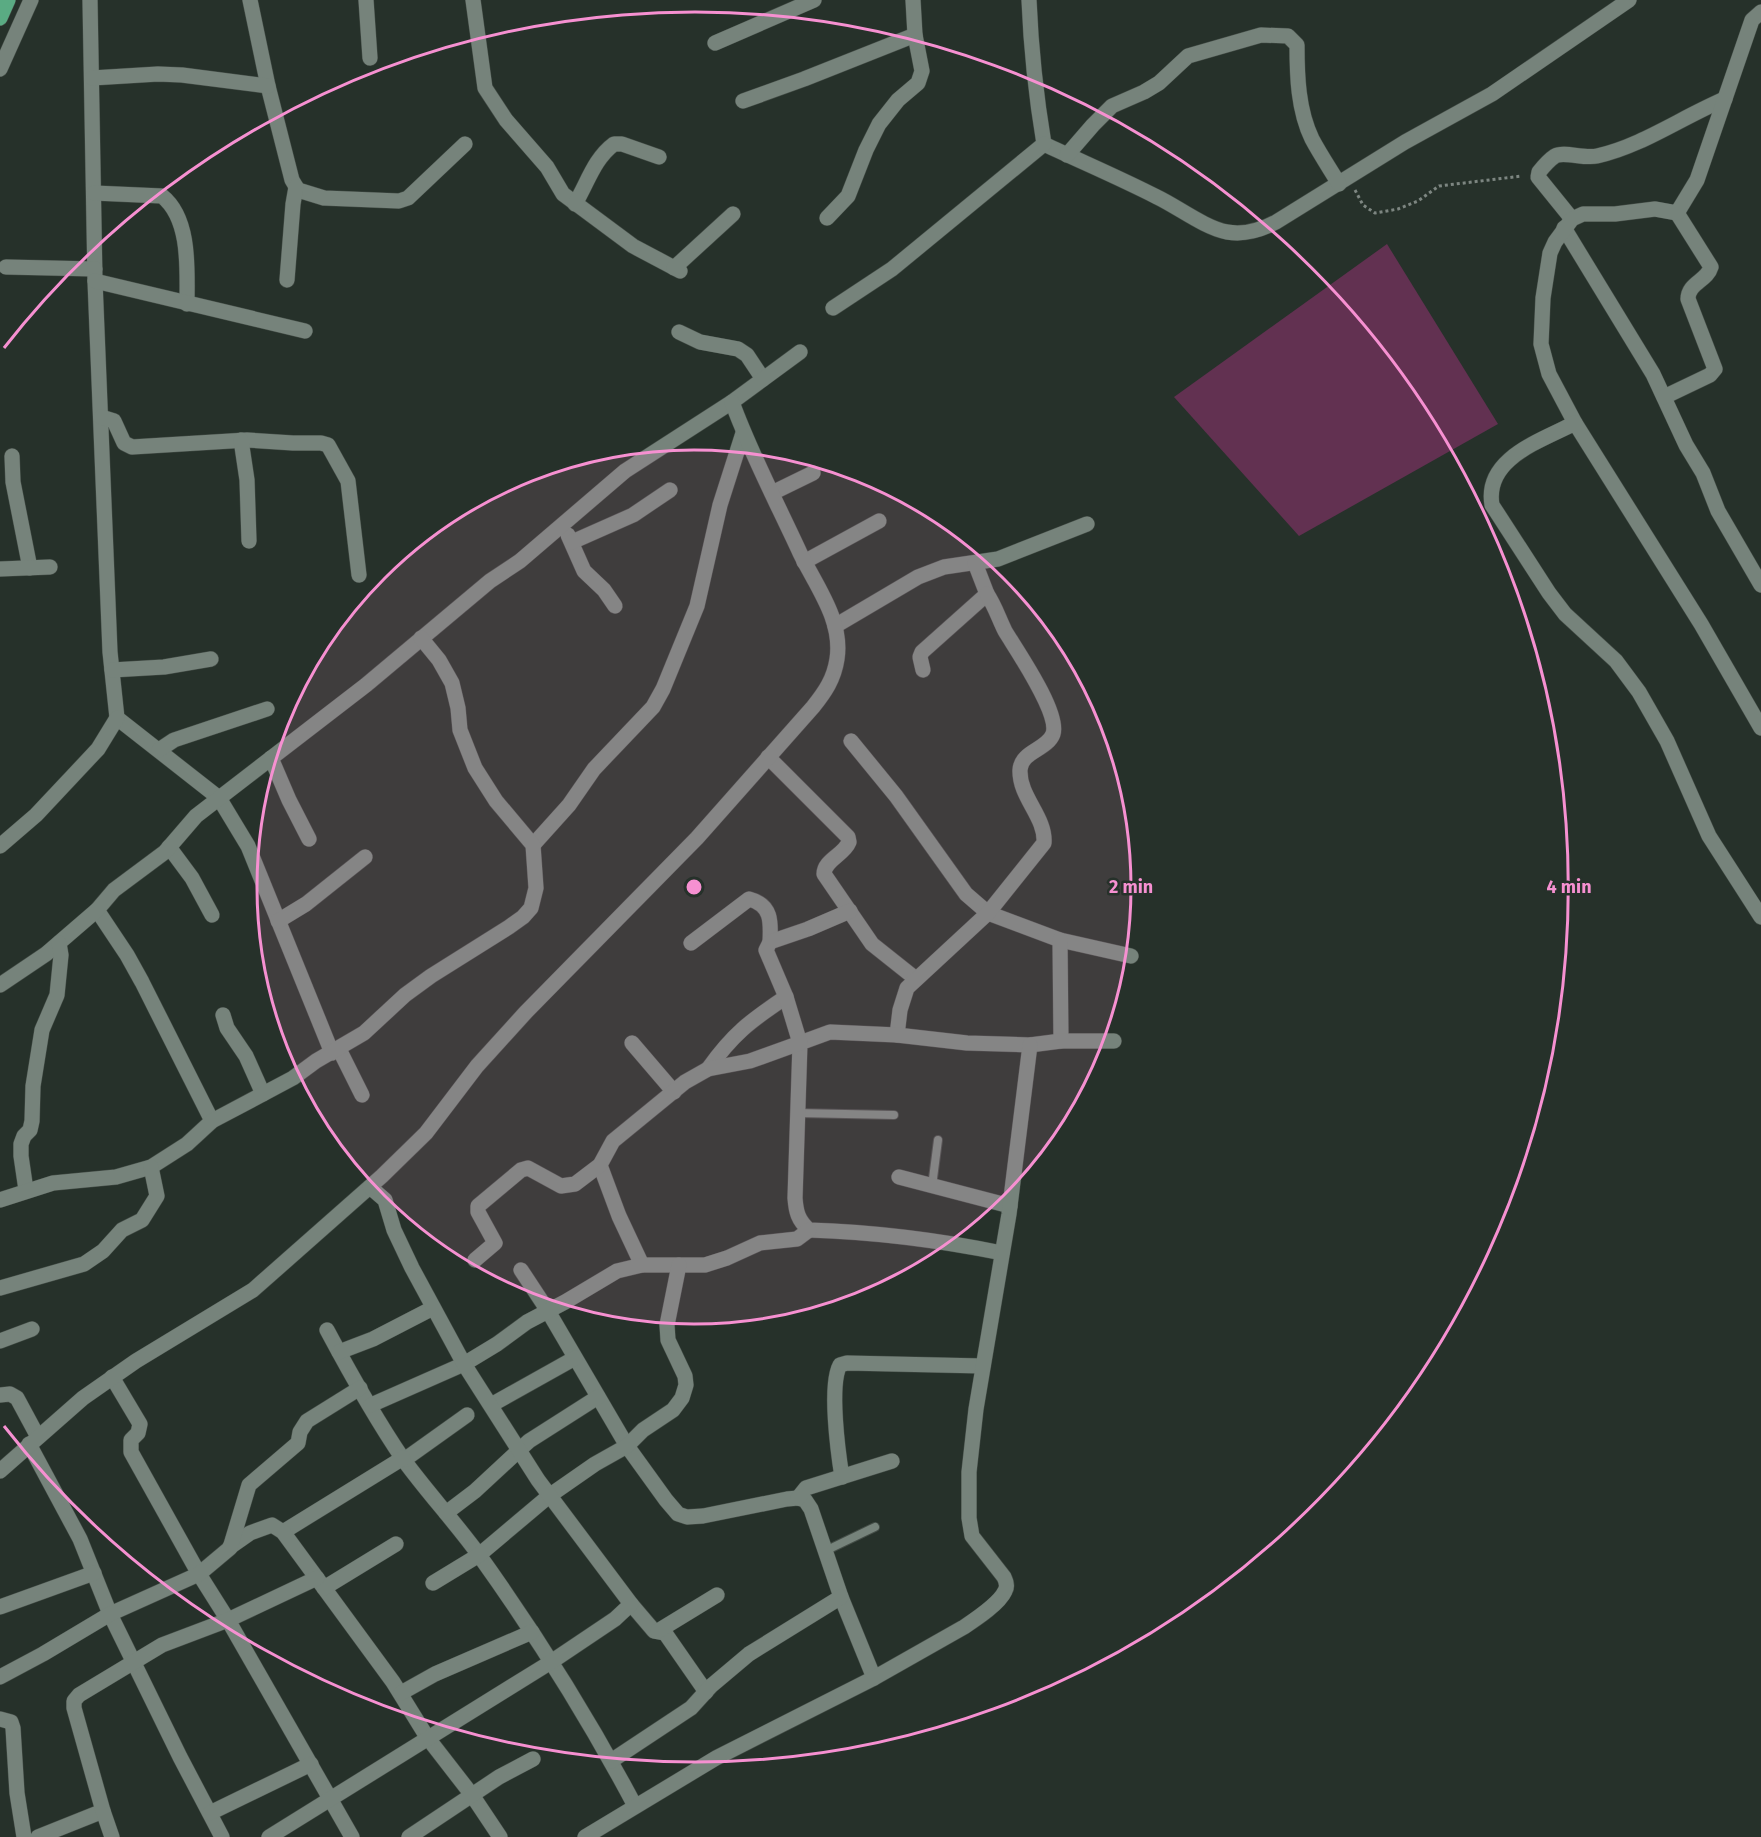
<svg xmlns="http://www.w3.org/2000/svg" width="1761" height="1837" font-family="'Fira Sans',sans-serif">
	<rect width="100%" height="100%" fill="#26312a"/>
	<polygon fill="#623151" points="1387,244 1498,424 1299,536 1174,397"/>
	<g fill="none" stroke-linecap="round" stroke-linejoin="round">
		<g stroke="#444d47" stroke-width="10">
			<g id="lane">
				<polyline points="797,1113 894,1115"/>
				<polyline points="932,1186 938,1140"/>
				<polyline points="825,1551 875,1527"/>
			</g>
		</g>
		<g stroke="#444d47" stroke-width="16">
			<g id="street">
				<polyline points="90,0 95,281 110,652 117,718 219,798 248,846 332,1053"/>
				<polyline points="250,0 268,86 292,180 298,190 324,198 399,201 408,198 465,144"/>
				<polyline points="366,0 370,58"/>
				<polyline points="473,0 485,88 506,120 547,167 563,194 633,246 680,271"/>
				<path d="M1029 0C1031 49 1036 96 1044 144 1082 162 1120 178 1157 197 1178 207 1205 228 1227 232 1244 235 1261 230 1276 222L1405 142 1492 94 1629 0"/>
				<polyline points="715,43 814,0"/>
				<polyline points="0,69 31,0"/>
				<polyline points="92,78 158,74 182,75 268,86"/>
				<polyline points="743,101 804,79 915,35"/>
				<path d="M1067 155 1093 125 1112 106 1144 92 1159 83 1188 56 1261 35 1288 36 1297 45C1297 76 1298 110 1312 139 1320 154 1330 169 1339 184"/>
				<path d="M94 193 162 196C191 219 187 271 187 304"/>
				<path d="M575 204C588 182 594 159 614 144H622L659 157"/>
				<polyline points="827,218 848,196 866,150 879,124 898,100 918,83 922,71 915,35 913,0"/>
				<path d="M1572 219 1538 177 1539 172C1543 167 1549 160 1555 156 1564 151 1584 159 1597 156 1642 146 1682 117 1725 99"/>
				<polyline points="1564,228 1653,374 1686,445 1703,473 1718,511 1761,585"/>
				<polyline points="6,267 95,269"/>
				<polyline points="674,268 733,214"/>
				<polyline points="287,280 293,204 296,187"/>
				<polyline points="95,281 305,331"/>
				<polyline points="833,308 892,269 1044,144"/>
				<polyline points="679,332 700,342 738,349 747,355 763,379"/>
				<path d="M1664 397 1710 375 1715 369 1688 299C1688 283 1707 281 1711 267L1677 213"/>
				<polyline points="101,417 114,421 124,443 132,447 247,440 293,443 321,443 328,445 348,481 359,575"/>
				<polyline points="1575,423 1549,374 1541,344 1543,298 1550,253 1555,242 1572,219 1583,214 1615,214 1655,209 1677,213 1697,180 1752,20 1761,12"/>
				<polyline points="241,440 247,480 249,541"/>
				<polyline points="12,456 13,482 30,568"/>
				<polyline points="772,493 813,473"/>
				<polyline points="568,535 584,571 604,590 615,606"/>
				<polyline points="572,542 633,515 670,490"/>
				<polyline points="804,562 879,521"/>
				<polyline points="0,569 50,567"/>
				<polyline points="835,626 918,577 944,567 998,559 1087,524"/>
				<polyline points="112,670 164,667 211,659"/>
				<polyline points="923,670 920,657 922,652 987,594 975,563"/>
				<path d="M1761 728 1701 624 1575 423C1541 441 1484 458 1492 505L1549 593 1565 614 1616 661 1639 692 1667 741 1709 836 1761 917"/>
				<polyline points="851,741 896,796 966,894 988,913 1060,940 1131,956"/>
				<polyline points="159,750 174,740 267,709"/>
				<path d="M768 757 848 837 849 842C844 855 824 860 824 874L872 944 916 979"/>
				<polyline points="271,758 289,800 309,839"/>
				<polyline points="533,845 569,805 594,769 653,707 663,689 697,606 720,505 743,433"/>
				<polyline points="0,846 36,815 98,749 117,718"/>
				<polyline points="169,847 192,878 212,915"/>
				<polyline points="97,910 127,955 142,982 212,1121"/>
				<polyline points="278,921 306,904 365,857"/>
				<polyline points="1060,940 1061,1041"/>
				<path d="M691 943 749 899C772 905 771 922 770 942"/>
				<polyline points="0,985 46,954 97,910 114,890 165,852 196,816 366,685 490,581 520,561 625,471 732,402 800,352"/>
				<polyline points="223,1015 227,1028 246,1056 263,1094"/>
				<path d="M897 1035 900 1010 907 988 988 913 1044 843C1046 817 1019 797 1020 770 1021 751 1047 750 1053 734 1060 713 1017 651 1005 631 999 619 995 606 987 594"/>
				<polyline points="632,1043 674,1092"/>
				<polyline points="339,1049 362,1095"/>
				<path d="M708 1069C733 1034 750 1021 786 997"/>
				<polyline points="600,1165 619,1216 642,1265"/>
				<polyline points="899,1177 1010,1206"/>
				<polyline points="26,1190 21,1156 21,1144 24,1136 30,1130 32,1121 33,1086 42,1030 57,995 61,955 59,943"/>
				<polyline points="0,1200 53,1183 116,1177 151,1167 187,1144 212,1121 293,1078 316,1061 364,1033 405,995 431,976 509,927 523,917 531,908 536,888 533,845 496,801 475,768 460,730 458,708 452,683 439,660 421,638"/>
				<path d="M1002 1253C938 1240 875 1232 809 1230 798 1220 796 1212 795 1198L800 1043 830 1032 897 1035 967 1043 1030 1045 1061 1041H1114"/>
				<polyline points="475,1260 495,1243 478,1212 478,1206 521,1170 528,1168 561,1186 575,1184 600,1165 613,1141 685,1082 708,1069 750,1061 800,1043 786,997 766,950 770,942 808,929 850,911"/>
				<polyline points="521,1270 548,1311 627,1446 666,1500 678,1514 687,1517 703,1516 787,1499 798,1498 805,1500 811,1509 841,1597 874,1678"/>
				<polyline points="0,1288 84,1264 103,1251 122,1230 142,1220 157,1196 151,1167"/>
				<path d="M327 1330C350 1373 375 1418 403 1459 427 1492 455 1522 479 1555 537 1636 589 1719 635 1806"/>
				<polyline points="0,1341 32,1329"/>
				<polyline points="339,1352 373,1339 433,1308"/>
				<polyline points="112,1377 140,1424 138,1433 131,1440 131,1452 199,1574 228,1620 352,1837"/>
				<polyline points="0,1395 10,1394 17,1398 38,1437"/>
				<polyline points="371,1405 464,1364 497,1344 527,1322 565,1302 617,1271 642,1265 705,1265 727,1258 760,1243 797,1239 809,1230"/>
				<polyline points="491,1405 575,1358"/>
				<polyline points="29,1444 80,1539 110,1614 180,1757 222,1837"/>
				<polyline points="404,1460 467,1415"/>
				<path d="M0 1471 83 1398 136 1361 253 1290 382 1176 426 1133 477 1066 526 1012 697 838 813 707C825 692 834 679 837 659 843 620 816 586 800 553 777 503 751 454 732 402"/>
				<path d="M842 1477C838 1452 829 1385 840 1365L847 1363 983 1366"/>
				<polyline points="798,1498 806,1488 892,1461"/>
				<polyline points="446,1513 475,1491 529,1441 598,1397"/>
				<polyline points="283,1532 403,1458"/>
				<polyline points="230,1547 250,1533 272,1525 283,1532 393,1682 427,1737 472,1795 500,1837"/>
				<polyline points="433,1583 479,1555 549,1496 595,1464 627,1446 643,1430 673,1410 682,1398 686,1385 685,1376 668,1340 667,1325 679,1265"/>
				<polyline points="324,1588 396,1544"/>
				<polyline points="631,1604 654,1631 665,1633 706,1692"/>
				<polyline points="0,1607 94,1573"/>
				<polyline points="658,1631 717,1595"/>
				<polyline points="0,1677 43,1654 110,1614 199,1574 230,1548 249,1485 298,1443 300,1432 307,1421 360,1388"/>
				<polyline points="401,1693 435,1674 532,1632"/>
				<polyline points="0,1719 11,1722 13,1728 17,1793 24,1837"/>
				<polyline points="611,1761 691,1708 711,1686 749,1654 841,1597"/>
				<polyline points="210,1813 311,1764"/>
				<polyline points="38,1837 103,1811"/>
				<polyline points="112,1837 103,1811 74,1708 74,1701 79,1695 162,1645 228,1620 317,1578"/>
				<polyline points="269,1837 551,1662 615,1619 631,1604 538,1480 464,1364 412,1268 394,1230 385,1200 370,1187"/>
				<polyline points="409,1837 499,1777 533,1759"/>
				<path d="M585 1837 716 1758 874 1678 964 1627C976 1619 999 1604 1005 1591 1008 1586 1006 1581 1004 1577L972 1536 969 1518V1472L976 1409 1009 1214 1030 1045"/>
			</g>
		</g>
		<g stroke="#444d47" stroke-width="16">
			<polyline id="primary" points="0,18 8,0"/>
		</g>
		<polyline stroke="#7d8681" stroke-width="3" stroke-dasharray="3 3" stroke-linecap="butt" points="1355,190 1363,205 1375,213 1398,209 1418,201 1439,186 1522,176"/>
		<use href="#lane" stroke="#76837b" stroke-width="8"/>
		<use href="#street" stroke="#76837b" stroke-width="15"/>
		<use href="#primary" stroke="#5aab83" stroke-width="15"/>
	</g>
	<circle cx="694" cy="887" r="437" fill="#f690d1" fill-opacity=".12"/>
	<g fill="none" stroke="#f690d1" stroke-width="3">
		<circle cx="694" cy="887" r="437"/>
		<path d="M4 348A875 875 0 1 1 4 1426"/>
	</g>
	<circle cx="694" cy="887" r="9" fill="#f690d1" stroke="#26312a" stroke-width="3"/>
	<g font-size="18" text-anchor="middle" font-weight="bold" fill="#f690d1" stroke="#26312a" stroke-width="5" stroke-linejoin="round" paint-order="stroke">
		<text x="1131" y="893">2 min</text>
		<text x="1569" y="893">4 min</text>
	</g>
</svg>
